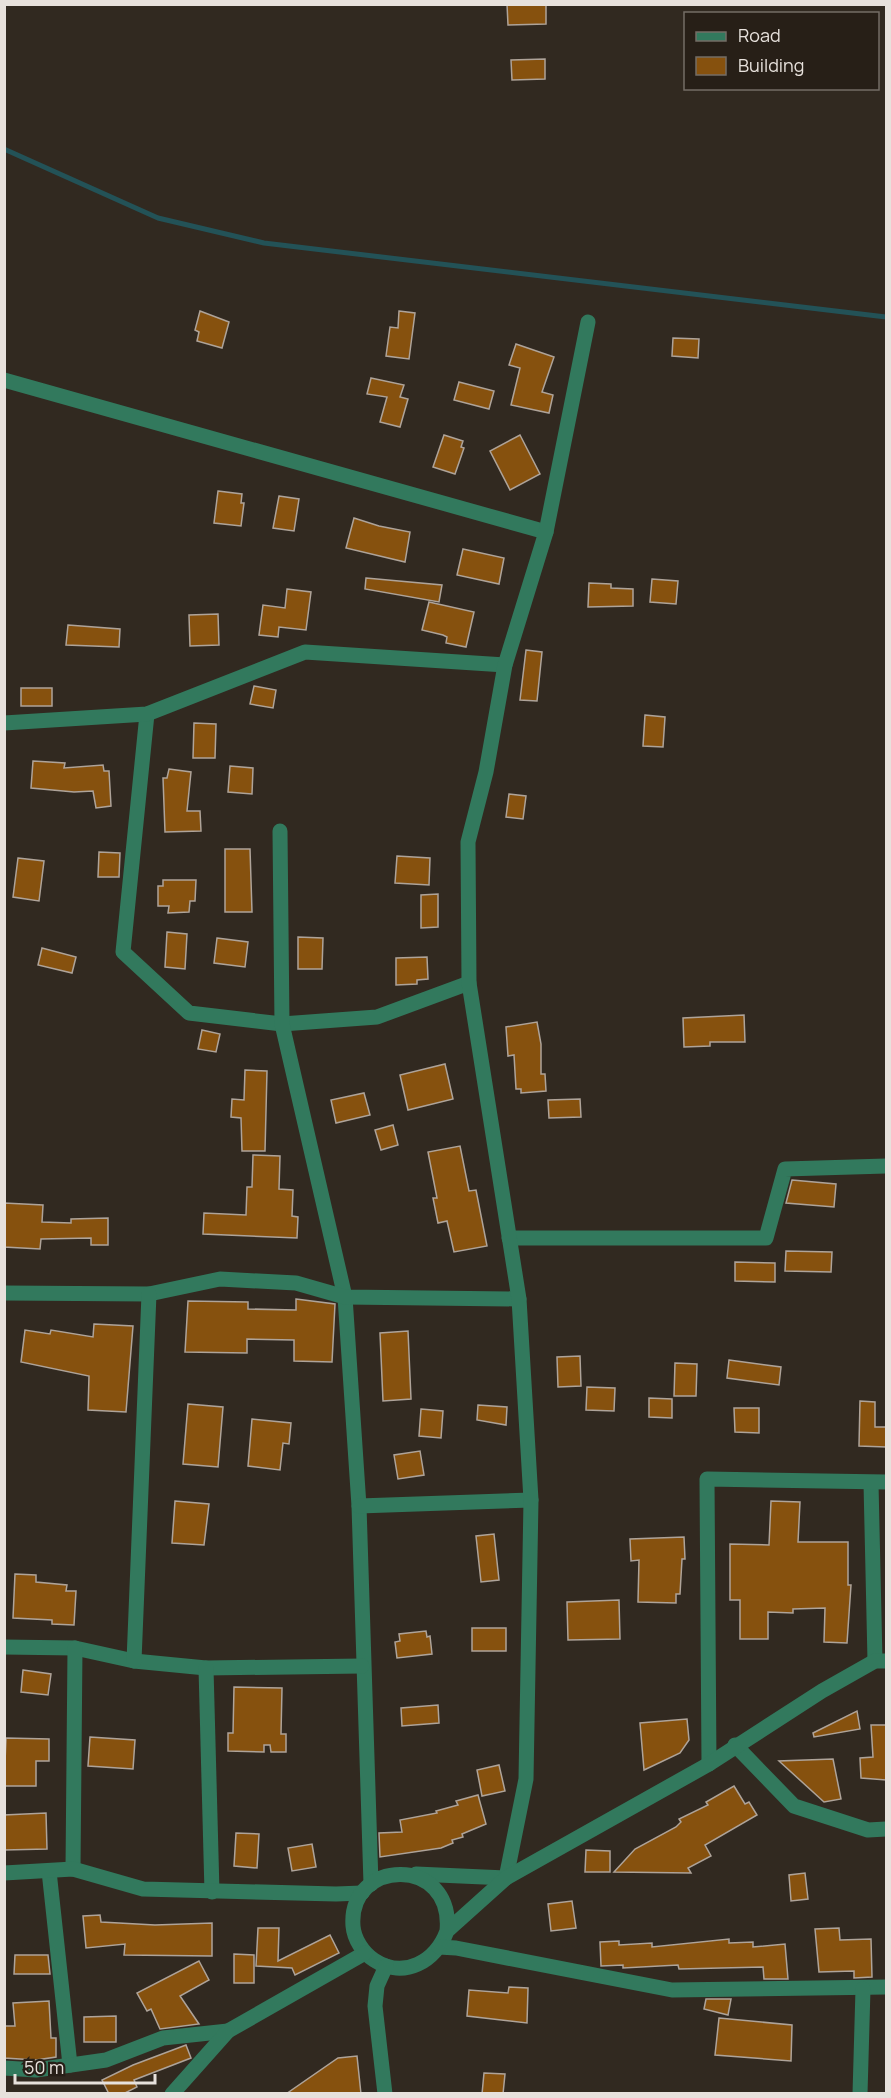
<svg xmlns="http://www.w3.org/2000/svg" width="891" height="2098" font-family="Manrope,sans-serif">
	<rect width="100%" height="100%" fill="#312920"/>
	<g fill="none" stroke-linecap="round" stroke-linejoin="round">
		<polyline stroke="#235257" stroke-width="5" points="4,149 158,218 264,243 886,317"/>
	</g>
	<g fill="#86510e" stroke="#aea399" stroke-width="1.5">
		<polygon points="507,4 546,4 546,24 508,25"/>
		<polygon points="545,59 545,79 512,80 511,60"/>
		<polygon points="200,311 229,322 222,348 197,341 199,332 195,330"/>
		<polygon points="399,311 415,313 409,359 386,356 390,327 398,328"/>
		<polygon points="673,338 699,339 698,358 672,356"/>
		<polygon points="516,344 554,357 542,392 553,395 549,413 511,405 520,368 509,365"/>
		<polygon points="371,378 404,385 400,397 408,399 400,427 380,422 387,397 367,394"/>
		<polygon points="459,382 494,391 489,409 454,400"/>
		<polygon points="444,435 463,441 461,447 464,448 455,474 433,467"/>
		<polygon points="520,435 540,474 510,490 490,451"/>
		<polygon points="218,491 242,494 241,503 244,503 241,526 214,523"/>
		<polygon points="279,496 299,499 294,531 273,528"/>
		<polygon points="354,518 379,526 410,532 405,562 346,548"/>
		<polygon points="463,549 504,558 499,584 457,575"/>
		<polygon points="366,578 442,585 439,602 365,589"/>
		<polygon points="652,579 678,581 676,604 650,602"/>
		<polygon points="589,583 611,584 611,588 633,589 633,606 588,607"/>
		<polygon points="287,589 311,592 306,630 279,627 278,637 259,635 263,605 285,608"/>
		<polygon points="429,602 474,612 466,647 446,643 447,637 443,635 422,630"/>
		<polygon points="218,614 219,645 190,646 189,615"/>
		<polygon points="68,625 120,629 119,647 66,645"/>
		<polygon points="526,650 542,652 537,701 520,700"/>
		<polygon points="254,686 276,690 273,708 250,704"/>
		<rect x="21" y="688" width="31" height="18"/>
		<polygon points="645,715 665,717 663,747 643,746"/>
		<polygon points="194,723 216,724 215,758 193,758"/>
		<polygon points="33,761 65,763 64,768 103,765 104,771 109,771 111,806 96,808 93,791 74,792 31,788"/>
		<polygon points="230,766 253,768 252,794 228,792"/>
		<polygon points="169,769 191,772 187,811 200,811 201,831 165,832 163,778 167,778"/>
		<polygon points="509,794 526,796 523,819 506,817"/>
		<polygon points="225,849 250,849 252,912 225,912"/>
		<polygon points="99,852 120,853 119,877 98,877"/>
		<polygon points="397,856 430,858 429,885 395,883"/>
		<polygon points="18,858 44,861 39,901 13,897"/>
		<polygon points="163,880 196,880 195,901 190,901 189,912 168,913 169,906 158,906 158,886 163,886"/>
		<polygon points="438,894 438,927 421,928 421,895"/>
		<polygon points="167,932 187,934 185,969 165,967"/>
		<polygon points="298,937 323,938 322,969 298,969"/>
		<polygon points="217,938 248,942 245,967 214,963"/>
		<polygon points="42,948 76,957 72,973 38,965"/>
		<polygon points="427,957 428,979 417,980 417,984 396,985 396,958"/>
		<polygon points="744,1015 745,1042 710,1042 710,1046 684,1047 683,1018"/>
		<polygon points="537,1022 541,1044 541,1074 545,1074 546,1091 521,1093 521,1089 516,1089 514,1055 508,1056 506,1027"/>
		<polygon points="202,1030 220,1034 216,1052 198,1049"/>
		<polygon points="445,1064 453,1099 408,1110 400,1075"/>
		<polygon points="245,1070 267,1071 265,1151 242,1151 241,1118 231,1117 232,1099 244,1100"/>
		<polygon points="364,1093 370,1115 336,1123 331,1100"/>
		<polygon points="580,1099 581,1117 549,1118 548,1100"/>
		<polygon points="393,1125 398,1145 381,1150 375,1130"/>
		<polygon points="460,1146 469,1191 476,1190 487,1246 454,1252 447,1221 438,1223 433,1198 437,1198 428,1152"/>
		<polygon points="253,1155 280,1156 279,1189 293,1190 292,1216 298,1217 297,1238 203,1234 204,1213 246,1215 247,1187 252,1187"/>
		<polygon points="792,1180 836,1184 834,1207 786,1203"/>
		<polygon points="4,1203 43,1205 42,1222 71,1223 71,1219 108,1218 108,1245 91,1245 91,1238 41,1239 40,1249 4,1247"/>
		<polygon points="786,1251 832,1252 831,1272 785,1271"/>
		<polygon points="735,1262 775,1263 775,1282 735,1281"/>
		<polygon points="296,1299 335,1304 332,1362 294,1361 294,1340 247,1339 247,1353 185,1352 188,1301 248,1302 248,1309 296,1310"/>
		<polygon points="94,1324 133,1326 126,1412 88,1410 89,1376 21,1362 25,1330 50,1334 51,1330 93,1337"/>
		<polygon points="408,1331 411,1399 383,1401 380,1333"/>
		<polygon points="580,1356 581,1386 558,1387 557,1357"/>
		<polygon points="729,1360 781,1367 779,1385 727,1378"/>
		<polygon points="675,1363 697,1364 696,1396 674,1396"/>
		<polygon points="587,1387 615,1388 614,1411 586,1410"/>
		<polygon points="649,1398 672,1399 672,1418 649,1417"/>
		<polygon points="860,1401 875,1402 875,1427 886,1427 886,1447 859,1446"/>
		<polygon points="188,1404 223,1407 218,1467 183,1464"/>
		<polygon points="478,1405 507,1407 506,1425 477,1420"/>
		<polygon points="734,1408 759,1408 759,1433 735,1432"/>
		<polygon points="421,1409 443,1411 441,1438 419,1436"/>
		<polygon points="252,1419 291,1423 289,1444 283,1443 280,1470 248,1466"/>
		<polygon points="420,1451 424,1475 398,1479 394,1455"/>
		<polygon points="175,1501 209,1504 204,1545 172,1543"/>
		<polygon points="771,1501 800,1502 798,1542 848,1542 848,1585 851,1585 847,1643 824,1642 825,1608 793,1609 793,1613 768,1612 768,1639 740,1639 740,1600 730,1600 730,1544 769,1545"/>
		<polygon points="494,1534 499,1580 481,1582 476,1536"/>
		<polygon points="684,1537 685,1559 682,1559 680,1594 676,1594 676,1603 638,1602 639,1560 631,1561 630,1539"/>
		<polygon points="15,1574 36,1575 36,1582 67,1585 66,1591 76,1591 74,1625 52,1624 52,1620 13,1618"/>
		<polygon points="619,1600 620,1639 568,1640 567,1602"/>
		<rect x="472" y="1628" width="34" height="23"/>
		<polygon points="426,1631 427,1637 430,1636 432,1654 397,1658 395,1642 400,1641 399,1634"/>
		<polygon points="23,1670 51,1674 48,1695 21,1692"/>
		<polygon points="234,1687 282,1688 281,1734 286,1734 286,1752 271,1752 270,1745 264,1745 264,1752 228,1751 228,1733 233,1733"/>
		<polygon points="438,1705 439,1723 402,1726 401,1708"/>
		<polygon points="857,1711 860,1729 814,1737 813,1733"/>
		<polygon points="687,1719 689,1740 680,1753 644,1770 640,1723"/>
		<polygon points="871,1725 886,1725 886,1780 861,1778 860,1758 873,1757"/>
		<polygon points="90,1737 135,1740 133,1769 88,1766"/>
		<polygon points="6,1738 49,1739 49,1761 36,1761 36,1786 4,1786"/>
		<polygon points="833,1759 841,1799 824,1802 779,1761"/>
		<polygon points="499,1765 505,1791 482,1796 477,1770"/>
		<polygon points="734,1786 745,1804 749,1802 757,1815 705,1845 711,1856 688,1868 691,1873 614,1872 635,1849 676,1827 681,1822 679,1819 708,1805 706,1802"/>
		<polygon points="478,1795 486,1824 462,1834 463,1837 452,1840 453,1843 441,1848 380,1857 379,1833 402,1832 400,1820 437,1813 436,1811 458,1805 456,1801"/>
		<polygon points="46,1813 47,1849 4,1850 4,1815"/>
		<polygon points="236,1833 259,1834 257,1868 234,1866"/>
		<polygon points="312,1844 316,1867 292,1871 288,1848"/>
		<polygon points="586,1850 610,1851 610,1872 585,1872"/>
		<polygon points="805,1873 808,1899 791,1901 789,1875"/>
		<polygon points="572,1901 576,1928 551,1931 548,1904"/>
		<polygon points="100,1915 101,1922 155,1925 212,1923 212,1956 124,1955 125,1944 86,1948 83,1916"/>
		<polygon points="258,1928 279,1928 278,1961 330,1935 339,1953 295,1975 292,1968 256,1966"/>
		<polygon points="839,1928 840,1940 871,1939 872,1977 854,1978 854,1971 819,1972 815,1929"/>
		<polygon points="729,1939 729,1943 753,1942 753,1947 785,1944 788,1979 764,1979 763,1967 679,1969 678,1965 623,1968 623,1965 601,1966 600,1942 619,1941 619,1945 652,1943 652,1947"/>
		<polygon points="234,1954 254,1955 254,1983 234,1983"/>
		<polygon points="15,1955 48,1955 50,1974 14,1974"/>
		<polygon points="199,1961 209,1980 180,1996 199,2024 160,2029 151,2009 147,2011 137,1993"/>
		<polygon points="509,1987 528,1988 527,2023 467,2016 469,1990 508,1993"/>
		<polygon points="706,1999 731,1999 728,2015 704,2009"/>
		<polygon points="49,2001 51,2038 56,2038 56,2057 36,2060 4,2058 4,2026 15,2026 13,2003"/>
		<polygon points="116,2016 116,2042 84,2042 84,2017"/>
		<polygon points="719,2018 792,2025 791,2061 715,2055"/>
		<polygon points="186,2045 191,2058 134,2080 137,2087 123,2094 109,2094 102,2080 133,2065"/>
		<polygon points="357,2056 361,2094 286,2094 338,2058"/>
		<polygon points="484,2073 505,2074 503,2094 482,2094"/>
	</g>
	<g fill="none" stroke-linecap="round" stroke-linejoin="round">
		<g stroke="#32795d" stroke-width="15">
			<polyline points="4,380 546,532"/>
			<polyline points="147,714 123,952 189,1013 282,1024 377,1017 469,983"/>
			<polyline points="4,723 147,714 305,652 505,665"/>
			<polyline points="280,831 282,1024 345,1297 359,1506 371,1884"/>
			<polyline points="509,1238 766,1238 785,1169 886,1166"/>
			<polyline points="4,1293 149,1294 220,1279 296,1283 345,1297 519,1299"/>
			<polyline points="871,1483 875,1661"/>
			<polyline points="359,1506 531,1500"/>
			<polyline points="4,1647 75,1648 134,1661 206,1668 362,1666"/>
			<polyline points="134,1661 149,1294"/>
			<polyline points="206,1668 212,1892"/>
			<polyline points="735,1745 794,1806 868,1830 886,1829"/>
			<polyline points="709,1764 707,1479 886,1482"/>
			<polyline points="73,1869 75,1648"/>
			<polyline points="49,1871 70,2065"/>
			<polyline points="4,1873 73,1869 143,1889 336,1894 362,1893"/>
			<polyline points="416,1874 506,1878"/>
			<polyline points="506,1878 526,1779 531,1500 519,1299 469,983 468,842 486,772 505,665 546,532 588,322"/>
			<path d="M447 1931C454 1855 348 1858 353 1926 354 1939 363 1953 374 1960 404 1980 436 1961 447 1931L506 1878 709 1764 822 1691 875 1661H886"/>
			<polyline points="439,1947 456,1948 672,1990 886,1987"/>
			<polyline points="4,2068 36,2070 106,2060 163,2038 228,2031"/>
			<polyline points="172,2094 228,2031 365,1953"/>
			<polyline points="385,2094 375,2006 377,1986 386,1966"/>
			<polyline points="860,2094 863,1989"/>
		</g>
	</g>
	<rect width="891" height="2098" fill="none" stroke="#e7e1dc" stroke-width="12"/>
	<rect x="684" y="12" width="195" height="78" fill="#271f17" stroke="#746d66" stroke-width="1.5"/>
	<rect x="696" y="32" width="30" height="9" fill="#32795d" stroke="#746d66" stroke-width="1.5"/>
	<text x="738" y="42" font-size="18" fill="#e7e1dc">Road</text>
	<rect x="696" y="57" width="30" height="18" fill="#86510e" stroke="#746d66" stroke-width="1.5"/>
	<text x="738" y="72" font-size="18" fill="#e7e1dc">Building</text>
	<path d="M15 2074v9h140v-9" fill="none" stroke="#e7e1dc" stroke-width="3"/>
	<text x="24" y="2074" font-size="18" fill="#e7e1dc" stroke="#271f17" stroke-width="4.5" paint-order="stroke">50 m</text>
</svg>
